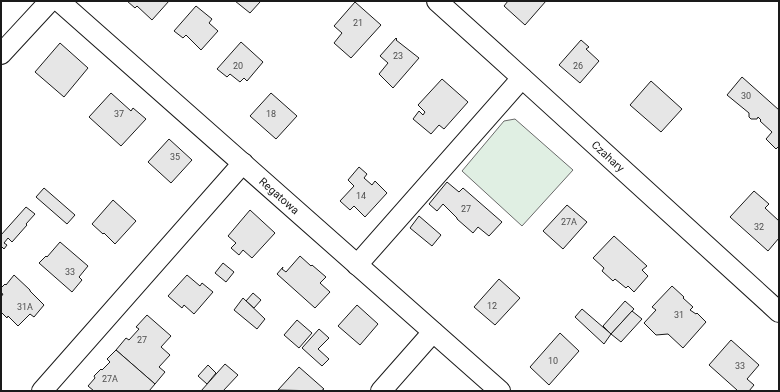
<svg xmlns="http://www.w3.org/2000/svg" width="780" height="392" font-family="Roboto,sans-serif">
	<rect width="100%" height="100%" fill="#fff"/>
	<polygon fill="#e0efe3" stroke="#6a6a6a" points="515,119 573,170 522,226 462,171 504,121"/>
	<g fill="#e6e6e6" stroke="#1a1a1a">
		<polygon points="127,1 169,1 152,20 137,6 135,8"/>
		<polygon points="235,1 259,1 260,2 250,13"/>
		<polygon points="508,1 546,1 525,25 504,6"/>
		<polygon points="355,2 381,25 351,58 334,43 342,33 334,26"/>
		<polygon points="196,6 212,19 209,23 218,31 201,50 186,35 183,38 174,31"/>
		<polygon points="396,38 397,39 396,40 419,58 393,88 379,74 388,63 380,56"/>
		<polygon points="581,40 589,47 586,49 599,61 580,83 559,65"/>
		<polygon points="241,42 263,62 247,81 244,78 240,82 230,74 227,77 217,69"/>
		<polygon points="60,43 88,68 64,97 35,72"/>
		<polygon points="742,77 779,110 779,146 776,149 766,139 772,132 760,121 761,120 758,117 757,119 751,119 749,117 749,113 727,95"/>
		<polygon points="442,79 468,102 444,129 439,125 431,134 413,119 419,111 423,115 425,112 418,105"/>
		<polygon points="651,81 682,109 661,132 630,105"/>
		<polygon points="111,93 131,111 133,108 146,119 121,146 89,117"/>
		<polygon points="271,93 297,116 276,139 250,116"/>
		<polygon points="169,139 192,160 171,183 148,162"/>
		<polygon points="359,167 367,174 364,178 372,185 375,181 387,193 365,217 354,206 350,210 340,201 354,186 348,180"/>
		<polygon points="447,182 459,192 463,188 502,222 489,236 478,227 473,233 457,219 457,218 443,204 437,211 429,204"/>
		<polygon points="44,188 75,215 67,224 36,197"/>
		<polygon points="754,191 769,204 765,208 779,221 779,238 768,251 730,217"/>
		<polygon points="113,200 136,221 115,244 104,233 103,234 92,224"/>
		<polygon points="567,205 587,222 563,249 543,231"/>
		<polygon points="26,207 35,214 26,224 27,225 12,242 8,238 4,243 7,245 4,249 1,246 1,235"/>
		<polygon points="250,210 275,233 252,258 243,250 239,255 231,248 236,243 228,236"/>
		<polygon points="419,216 441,235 432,246 410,228"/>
		<polygon points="614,236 647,266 642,270 648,276 634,292 628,286 626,288 615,279 613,281 602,271 604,268 593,258"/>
		<polygon points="60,242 88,266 79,277 82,280 72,292 39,263 46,256 47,257"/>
		<polygon points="300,256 311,266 312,265 326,277 320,283 330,292 315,308 277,274 283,267 282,269 286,272"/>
		<polygon points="223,263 234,272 226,282 215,273"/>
		<polygon points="14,275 30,290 30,291 44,305 34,317 30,314 18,326 8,316 7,318 1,312 1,297 3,294 1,293 1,288 5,284 6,285"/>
		<polygon points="187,275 200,286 202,283 213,292 194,314 184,305 182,308 168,296"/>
		<polygon points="499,279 520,298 495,325 474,307"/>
		<polygon points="672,286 684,297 683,298 693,307 690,310 696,314 697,313 706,322 683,348 668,334 656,335 644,323 656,310 652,307"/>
		<polygon points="253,293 261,300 254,308 246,301"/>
		<polygon points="243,298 265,319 257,329 234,310"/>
		<polygon points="625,301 634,309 611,334 603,326"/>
		<polygon points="357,305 378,324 360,345 338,326"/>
		<polygon points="582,309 611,334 604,344 575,317"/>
		<polygon points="632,311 642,319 621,342 611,334"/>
		<polygon points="147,315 171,336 161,347 170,355 159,367 165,372 155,384 116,350 126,338 129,340 139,329 136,327"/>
		<polygon points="297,320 312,333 299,348 284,335"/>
		<polygon points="319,329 329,338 318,349 329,359 322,366 302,348"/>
		<polygon points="560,333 579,351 549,385 530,367"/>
		<polygon points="731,340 759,365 747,379 754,385 749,391 736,391 737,390 709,365"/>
		<polygon points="116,350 155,384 149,391 94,391 88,386 95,378 94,376 101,369 102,370 110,362 107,359"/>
		<polygon points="225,364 238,375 223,391 201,391"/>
		<polygon points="208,365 216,373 207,384 198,376"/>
		<polygon points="299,367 324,389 321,391 278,390"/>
	</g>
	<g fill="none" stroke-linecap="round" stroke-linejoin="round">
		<g stroke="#1a1a1a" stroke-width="22">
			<g id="minor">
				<path id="s1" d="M59 1 500 391"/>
				<path id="s2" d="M437 1 498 56 779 312"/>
				<polyline points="1,54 50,1"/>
				<polyline points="357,265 522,78"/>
				<polyline points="42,391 243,163"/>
				<polyline points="381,391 433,332"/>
			</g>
		</g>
		<use href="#minor" stroke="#fff" stroke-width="20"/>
	</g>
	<g text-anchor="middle" stroke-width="3" stroke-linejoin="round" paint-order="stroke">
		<g font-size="9" fill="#4d4d4d">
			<text x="358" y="26">21</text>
			<text x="398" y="59">23</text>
			<text x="238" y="69">20</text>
			<text x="578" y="69">26</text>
			<text x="746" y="99">30</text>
			<text x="119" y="117">37</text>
			<text x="271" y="117">18</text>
			<text x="175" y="160">35</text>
			<text x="361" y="199">14</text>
			<text x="466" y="212">27</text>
			<text x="569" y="225">27A</text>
			<text x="759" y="230">32</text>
			<text x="70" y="275">33</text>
			<text x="492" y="309">12</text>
			<text x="25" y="310">31A</text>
			<text x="679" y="318">31</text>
			<text x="142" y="343">27</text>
			<text x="553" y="364">10</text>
			<text x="740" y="369">33</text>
			<text x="110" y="382">27A</text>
		</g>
		<g font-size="11" fill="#1a1a1a" stroke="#fff">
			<text dy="4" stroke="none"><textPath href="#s2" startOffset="231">Czahary</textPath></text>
			<text dy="4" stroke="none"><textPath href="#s1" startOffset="294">Regatowa</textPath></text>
		</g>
	</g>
	<rect width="780" height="392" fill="none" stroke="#1a1a1a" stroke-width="4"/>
</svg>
